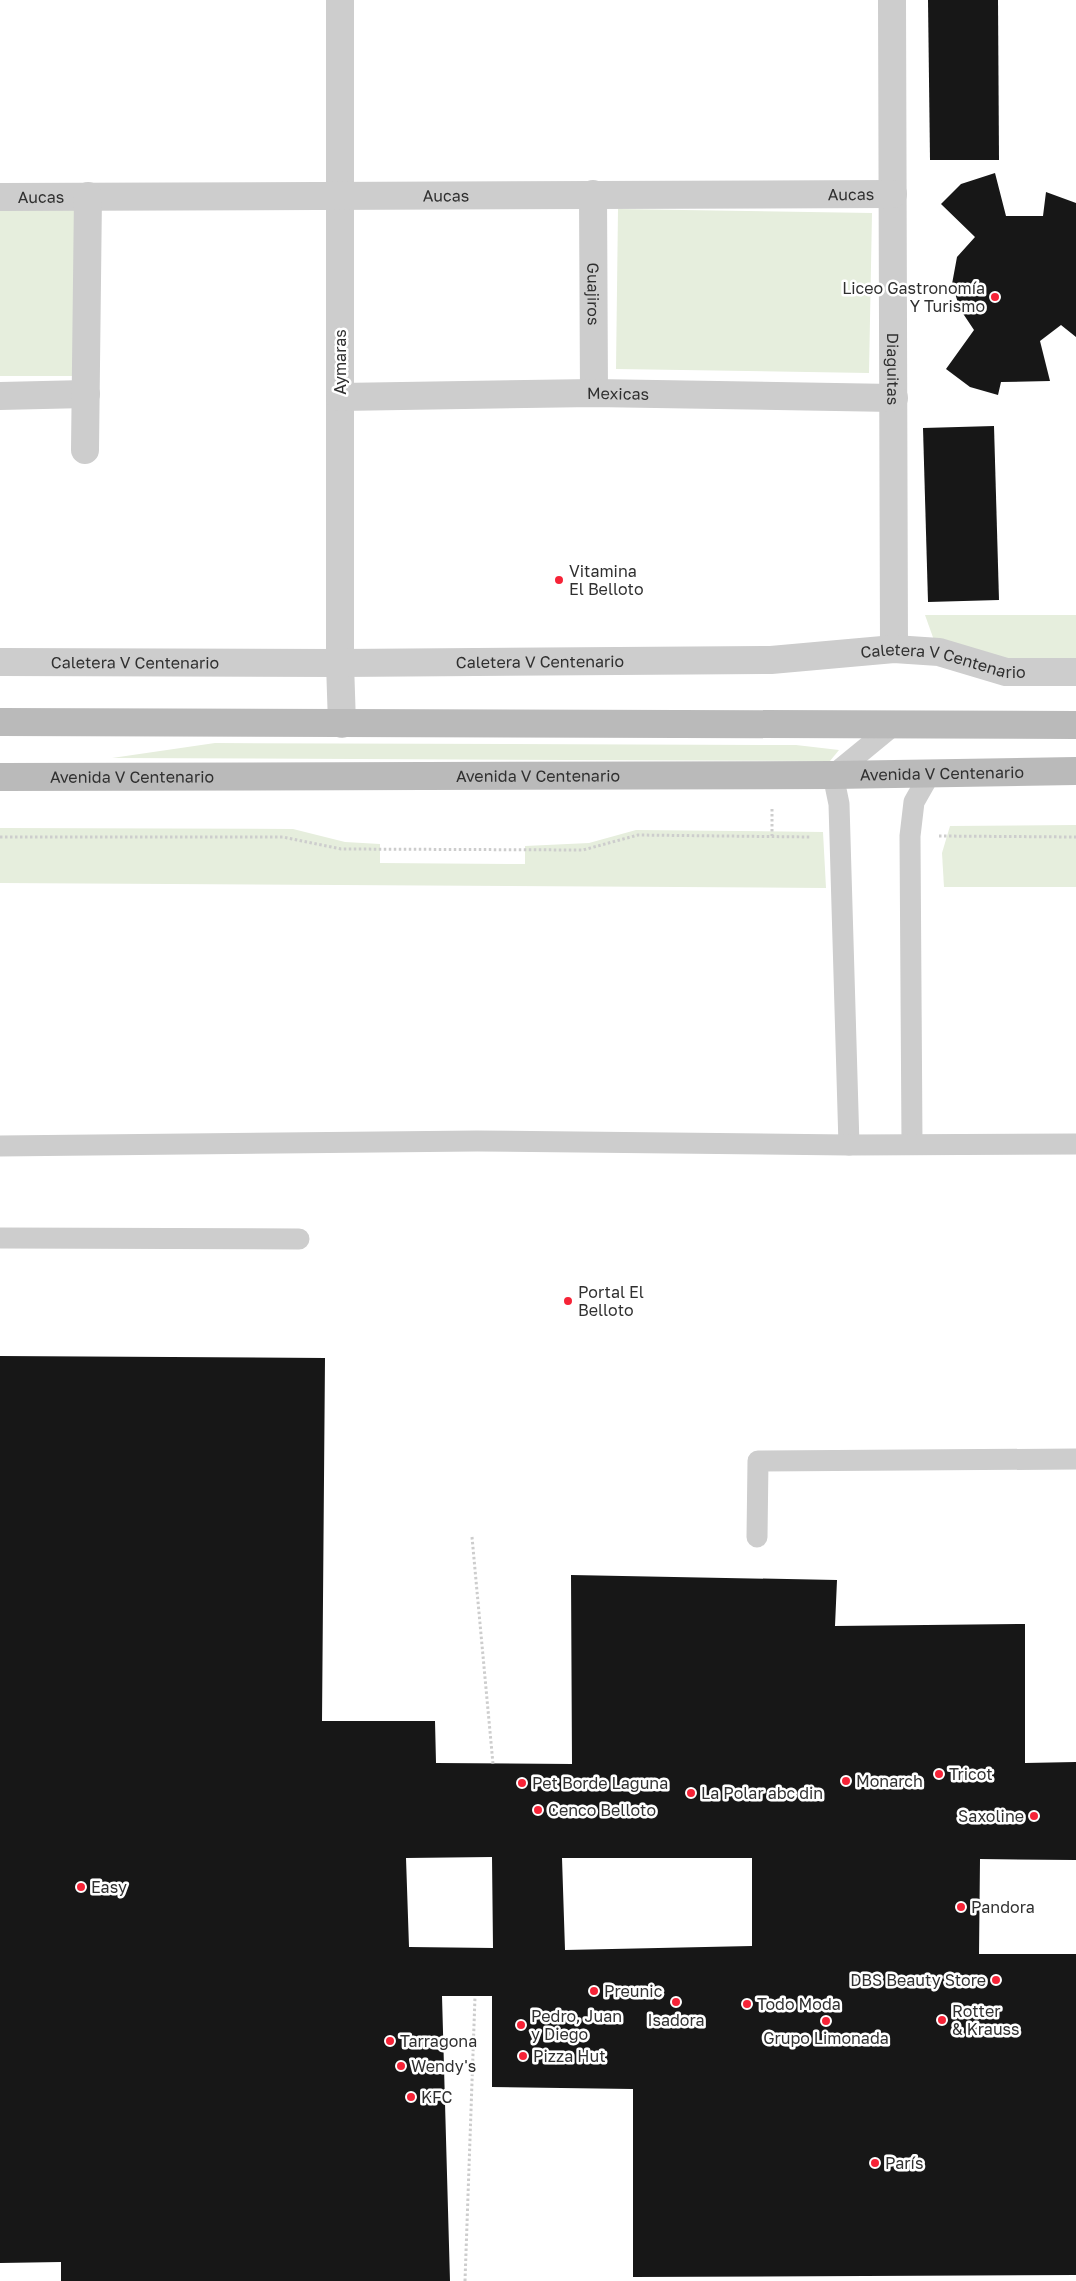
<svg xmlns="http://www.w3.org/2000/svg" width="1076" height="2281" font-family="'Golos Text',sans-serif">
	<rect width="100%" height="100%" fill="#fff"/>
	<g fill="#e6eedd">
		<polygon points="0,207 77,207 73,376 0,376"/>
		<polygon points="618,209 872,213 869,373 616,369"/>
		<polygon points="925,615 1076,615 1076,662 999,662 935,643"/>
		<polygon points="215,743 796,745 839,750 830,761 112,758"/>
		<polygon points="1076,825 1076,887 944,887 942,853 950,826"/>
		<polygon points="0,828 293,829 345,842 380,844 380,863 525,864 525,846 589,843 636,830 823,832 826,888 0,883"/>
	</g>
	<g fill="#171717" fill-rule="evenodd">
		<polygon points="928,0 998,0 999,160 930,160"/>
		<polygon points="995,173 1006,216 1043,216 1046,192 1076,203 1076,337 1061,325 1040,341 1050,381 1001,382 998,395 970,387 946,369 974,330 960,309 952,284 957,257 975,237 941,204 961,184"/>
		<polygon points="994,426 999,600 928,602 923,428"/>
		<path d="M0 1356 325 1358 322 1721H435L436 1763 572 1764 571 1575 837 1580 835 1626 1025 1624V1763L1076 1762V1860L980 1859 979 1954H1076V2275L633 2277V2089L492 2087V1996H442L450 2281H61V2262L0 2263ZM492 1857 493 1948 409 1947 406 1858ZM562 1858H752V1946L565 1950Z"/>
	</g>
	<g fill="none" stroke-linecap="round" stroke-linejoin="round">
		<g stroke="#cdcdcd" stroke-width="3" stroke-dasharray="2.5 2.5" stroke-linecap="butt">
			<polyline points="772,809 772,836"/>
			<polyline points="939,836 1076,837"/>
			<polyline points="0,837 283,837 341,849 583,850 638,835 810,837"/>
			<polyline points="472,1537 493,1764"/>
			<polyline points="465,2281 475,1997"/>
		</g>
		<g stroke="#cdcdcd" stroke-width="21">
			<polyline points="912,1144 910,836 914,802 931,772"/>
			<polyline points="849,1145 839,804 833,775 894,725"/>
			<polyline points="0,1146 477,1141 849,1145 1076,1144"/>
			<polyline points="0,1238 299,1239"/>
			<polyline points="757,1537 758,1461 1076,1459"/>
		</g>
		<g stroke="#cdcdcd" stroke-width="28">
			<polyline points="340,0 340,663 342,724"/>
			<path id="s1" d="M892 0 894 649"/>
			<path id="s2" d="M593 194 594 393"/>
			<path id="s3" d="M0 197 893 194"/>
			<polyline points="0,396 86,394"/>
			<path id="s4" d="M340 397 594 393 894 398"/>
			<polyline points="85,450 88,196"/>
			<path id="s5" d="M0 662 340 663 771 660 894 649 939 652 1006 672H1076"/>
		</g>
		<g stroke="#bababa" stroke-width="28">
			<polyline points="0,722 1076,725"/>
			<path id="s6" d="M0 777 833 775 1076 771"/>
		</g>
	</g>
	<g fill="#f62337" stroke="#fff" stroke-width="2">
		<circle cx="995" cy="297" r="5"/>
		<circle cx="559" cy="580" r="5"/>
		<circle cx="568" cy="1301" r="5"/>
		<circle cx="939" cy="1774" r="5"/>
		<circle cx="846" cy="1781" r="5"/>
		<circle cx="522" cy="1783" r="5"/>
		<circle cx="691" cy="1793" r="5"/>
		<circle cx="538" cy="1810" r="5"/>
		<circle cx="1034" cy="1816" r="5"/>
		<circle cx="81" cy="1887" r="5"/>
		<circle cx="961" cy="1907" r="5"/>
		<circle cx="996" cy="1980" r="5"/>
		<circle cx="594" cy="1991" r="5"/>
		<circle cx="676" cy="2002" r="5"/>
		<circle cx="747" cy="2004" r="5"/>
		<circle cx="942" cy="2020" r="5"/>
		<circle cx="826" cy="2021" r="5"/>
		<circle cx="521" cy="2025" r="5"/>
		<circle cx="390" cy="2041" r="5"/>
		<circle cx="523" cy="2056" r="5"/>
		<circle cx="401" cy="2066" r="5"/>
		<circle cx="411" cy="2097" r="5"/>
		<circle cx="875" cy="2163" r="5"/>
	</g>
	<g text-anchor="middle" stroke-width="5" stroke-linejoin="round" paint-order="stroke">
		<g font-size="16" fill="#303030" stroke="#fff">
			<text dy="6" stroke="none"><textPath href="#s3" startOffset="851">Aucas</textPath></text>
			<text dy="6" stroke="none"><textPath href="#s3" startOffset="446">Aucas</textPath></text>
			<text dy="6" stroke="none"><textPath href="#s3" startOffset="41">Aucas</textPath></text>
			<text dy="6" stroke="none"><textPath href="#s2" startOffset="100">Guajiros</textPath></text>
			<text transform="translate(340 362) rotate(-90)" y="6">Aymaras</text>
			<text dy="6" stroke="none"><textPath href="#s1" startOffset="369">Diaguitas</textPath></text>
			<text dy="6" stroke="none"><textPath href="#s4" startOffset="278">Mexicas</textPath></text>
			<text dy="6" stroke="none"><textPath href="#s5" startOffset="540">Caletera V Centenario</textPath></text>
			<text dy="6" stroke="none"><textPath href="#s5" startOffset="945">Caletera V Centenario</textPath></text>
			<text dy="6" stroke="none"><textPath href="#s5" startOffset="135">Caletera V Centenario</textPath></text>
			<text dy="6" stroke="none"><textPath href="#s6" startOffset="942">Avenida V Centenario</textPath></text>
			<text dy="6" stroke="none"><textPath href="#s6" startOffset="538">Avenida V Centenario</textPath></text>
			<text dy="6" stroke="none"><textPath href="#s6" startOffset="132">Avenida V Centenario</textPath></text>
		</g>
		<g font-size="16" fill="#303030" stroke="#fff" text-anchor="start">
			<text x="985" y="294" text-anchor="end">Liceo Gastronomía<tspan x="985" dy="18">Y Turismo</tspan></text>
			<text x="569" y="577">Vitamina<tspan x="569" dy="18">El Belloto</tspan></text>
			<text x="578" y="1298">Portal El<tspan x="578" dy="18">Belloto</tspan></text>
			<text x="949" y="1780">Tricot</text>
			<text x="856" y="1787">Monarch</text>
			<text x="532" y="1789">Pet Borde Laguna</text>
			<text x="701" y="1799">La Polar abc din</text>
			<text x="548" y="1816">Cenco Belloto</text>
			<text x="1024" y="1822" text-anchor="end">Saxoline</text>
			<text x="91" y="1893">Easy</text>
			<text x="971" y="1913">Pandora</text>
			<text x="986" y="1986" text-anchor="end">DBS Beauty Store</text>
			<text x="604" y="1997">Preunic</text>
			<text x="757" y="2010">Todo Moda</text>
			<text x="952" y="2017">Rotter<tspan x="952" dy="18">&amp; Krauss</tspan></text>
			<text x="531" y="2022">Pedro, Juan<tspan x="531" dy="18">y Diego</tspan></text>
			<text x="676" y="2026" text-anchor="middle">Isadora</text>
			<text x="826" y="2044" text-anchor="middle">Grupo Limonada</text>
			<text x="400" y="2047">Tarragona</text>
			<text x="533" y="2062">Pizza Hut</text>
			<text x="411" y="2072">Wendy's</text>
			<text x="421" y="2103">KFC</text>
			<text x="885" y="2169">París</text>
		</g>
	</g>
</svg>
